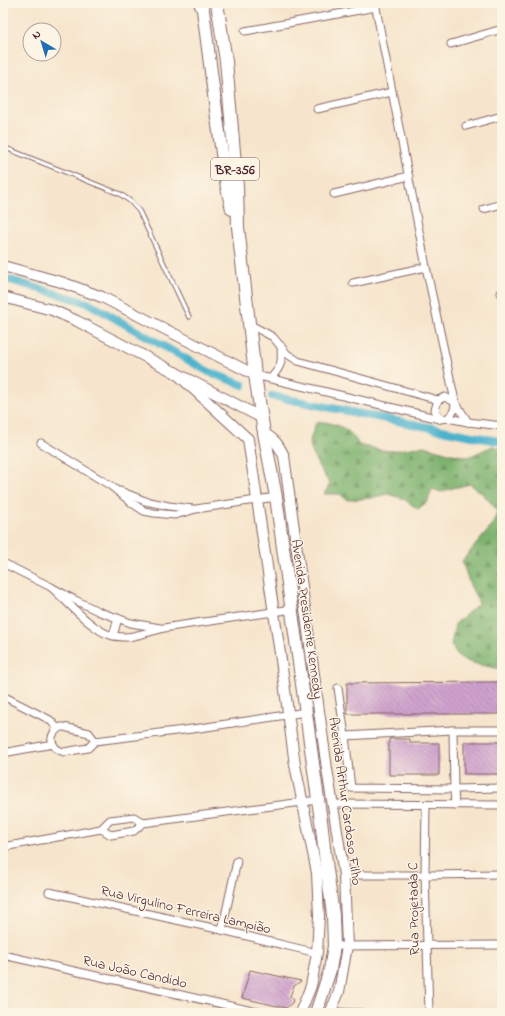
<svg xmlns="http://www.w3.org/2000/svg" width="505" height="1016" font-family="'Indie Flower',sans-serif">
	<defs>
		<pattern id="forest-firs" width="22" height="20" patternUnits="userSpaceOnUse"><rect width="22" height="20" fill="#7eb26e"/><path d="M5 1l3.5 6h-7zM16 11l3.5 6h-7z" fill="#69905b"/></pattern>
		<pattern id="building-back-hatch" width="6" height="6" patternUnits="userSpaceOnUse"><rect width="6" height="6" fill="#cfa2cd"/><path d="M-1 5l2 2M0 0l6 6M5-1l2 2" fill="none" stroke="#aa83a7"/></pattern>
	</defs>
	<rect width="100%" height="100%" fill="#fcf5e5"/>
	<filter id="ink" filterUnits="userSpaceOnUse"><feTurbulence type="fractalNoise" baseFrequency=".025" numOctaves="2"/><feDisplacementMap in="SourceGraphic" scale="8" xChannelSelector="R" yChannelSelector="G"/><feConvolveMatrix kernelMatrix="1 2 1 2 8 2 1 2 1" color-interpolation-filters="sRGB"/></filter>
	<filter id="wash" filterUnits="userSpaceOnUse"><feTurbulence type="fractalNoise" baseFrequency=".012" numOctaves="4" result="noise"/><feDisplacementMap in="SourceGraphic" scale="16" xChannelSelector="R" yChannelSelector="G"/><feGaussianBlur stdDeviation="0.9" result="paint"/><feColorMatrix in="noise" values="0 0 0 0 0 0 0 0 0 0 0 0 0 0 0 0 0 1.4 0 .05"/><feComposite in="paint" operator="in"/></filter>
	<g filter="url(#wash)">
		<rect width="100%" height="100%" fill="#f6e5cc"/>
		<path fill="url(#forest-firs)" stroke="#64684c" d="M325 422C341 425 351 430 359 445L381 450 392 451 424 446 452 454 468 457 493 446 502 449V669L480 665 466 661 458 656 451 645 455 624 479 603 470 585 462 561 491 527 498 511 484 495 470 484 453 488 441 492 432 489 428 501 418 509 402 498 387 494 371 498 347 500 340 494H324L330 484C323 474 309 453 310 441 311 436 314 429 316 423Z"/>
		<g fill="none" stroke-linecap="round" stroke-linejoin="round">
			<g stroke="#4eb3cd" stroke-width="8">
				<polyline points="3,278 88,303 209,372 243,385"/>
				<polyline points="272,396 502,442"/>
			</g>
		</g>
		<g id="blocks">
			<g fill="url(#building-back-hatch)">
				<polygon points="499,682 499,687 502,687 502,708 499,708 499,714 347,714 347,683"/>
				<polygon points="389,739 410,739 410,743 439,743 439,775 389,775"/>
				<polygon points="464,742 500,742 500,748 502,748 502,769 500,769 500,774 464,774"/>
				<polygon points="250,970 301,981 294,986 290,996 293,999 292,1003 286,1008 242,998"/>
			</g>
		</g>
	</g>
	<g filter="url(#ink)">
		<use href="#blocks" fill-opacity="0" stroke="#866463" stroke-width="1"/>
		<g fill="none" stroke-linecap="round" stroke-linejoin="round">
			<g stroke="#866463" stroke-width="5.5">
				<polyline id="lane" points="3,147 120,194 130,201 139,211 189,317"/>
			</g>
			<g stroke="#866463" stroke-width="9">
				<g id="street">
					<path d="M375 3 426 267 455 401C455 409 454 413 448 418"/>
					<polyline points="245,31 376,7"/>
					<polyline points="451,44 502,29"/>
					<polyline points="317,109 392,92"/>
					<polyline points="466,126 502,116"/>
					<polyline points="334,194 409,176"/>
					<polyline points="484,209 502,204"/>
					<polyline points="353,283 426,267"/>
					<polyline points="501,293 502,293"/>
					<polyline points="249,324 273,337 287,354 298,361 438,400"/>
					<polyline points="255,375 440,419 448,418 468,422 502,426"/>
					<path d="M270 379C282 366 282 363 281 346"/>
					<polyline points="440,419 435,410 438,400 445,397 455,402 468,422"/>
					<polyline points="41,443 111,486 132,503 144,511 154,513 175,515 196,509 276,497"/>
					<polyline points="120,491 145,501 169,506 193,509"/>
					<polyline points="3,563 51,587 75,600 100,612 131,623 160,628"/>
					<path d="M51 587C66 600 92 630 110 635 129 641 146 632 164 628 206 621 249 616 292 609"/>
					<polyline points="113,636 118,618"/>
					<polyline points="338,688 345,736 351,788 454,789 502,788"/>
					<polyline points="3,696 50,720 58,729"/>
					<path d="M61 727H64L89 733 95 741 88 748 64 752C50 749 47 734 61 727Z"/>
					<polyline points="453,730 454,789 455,805"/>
					<polyline points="345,736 453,730 502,730"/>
					<polyline points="95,741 200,728 306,712"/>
					<polyline points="3,753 53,744"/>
					<polyline points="333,804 502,805"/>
					<polyline points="426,805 425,875 429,1013"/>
					<polyline points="101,829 111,835 134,831 143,823 318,800"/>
					<polyline points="3,847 101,829 110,820 134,817 143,823"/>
					<polyline points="344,875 425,875 502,874"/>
					<polyline points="49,892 222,930 317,953"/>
					<polyline points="222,930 237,861"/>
					<polyline points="334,946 502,945"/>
					<polyline points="3,955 262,1013"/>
					<polyline points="331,1012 362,1013"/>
				</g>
			</g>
			<g stroke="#866463" stroke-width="12">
				<g id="secondary">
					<polyline points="3,266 61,282 102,297 255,375"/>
					<polyline points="3,297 52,310 77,321 262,418"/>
					<polyline points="175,372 248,439 281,660 295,765 317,873 319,916 317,953 311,986 300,1013"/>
					<path d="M264 433C276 441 278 444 284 456L327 769 344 875 347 946 339 992 330 1013"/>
				</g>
			</g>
			<g stroke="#866463" stroke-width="14">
				<g id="primary">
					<polyline points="200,3 203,10 217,118 227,188 232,209"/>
					<polyline points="217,3 226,61 237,186 238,227 255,375 264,433 276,497 322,828 324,847 333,915 334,946 330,970 316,1013"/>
				</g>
			</g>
			<use href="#lane" stroke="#fff" stroke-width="3.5"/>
			<use href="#street" stroke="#fff" stroke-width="7"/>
			<use href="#secondary" stroke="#fff" stroke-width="10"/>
			<use href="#primary" stroke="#fff" stroke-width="12"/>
		</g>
	</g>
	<g text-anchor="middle" stroke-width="3" stroke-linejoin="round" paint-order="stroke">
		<rect fill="#fcf5e5" stroke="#7f5f63" stroke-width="1" x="211" y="158" width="48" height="22" rx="3"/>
		<g font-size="13" font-weight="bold" fill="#4a1f2b">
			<text x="235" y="174">BR-356</text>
		</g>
		<g font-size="14" fill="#4a1f2b" stroke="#fcf5e5">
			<text transform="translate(308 619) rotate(82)" y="5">Avenida Presidente Kennedy</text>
			<text transform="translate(346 801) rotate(82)" y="5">Avenida Arthur Cardoso Filho</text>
			<text transform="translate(186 909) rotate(13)" y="5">Rua Virgulino Ferreira Lampião</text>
			<text transform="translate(413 909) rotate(-91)" y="5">Rua Projetada C</text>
			<text transform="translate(135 971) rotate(13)" y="5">Rua João Candido</text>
		</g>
	</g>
	<rect width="505" height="1016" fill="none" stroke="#fcf5e5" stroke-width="16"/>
	<g transform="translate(42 42) rotate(322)"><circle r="19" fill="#fcf5e5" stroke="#b59f9b"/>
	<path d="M0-3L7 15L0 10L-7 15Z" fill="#1f6fb2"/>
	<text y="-6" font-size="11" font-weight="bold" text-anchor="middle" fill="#4a1f2b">N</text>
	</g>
</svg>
